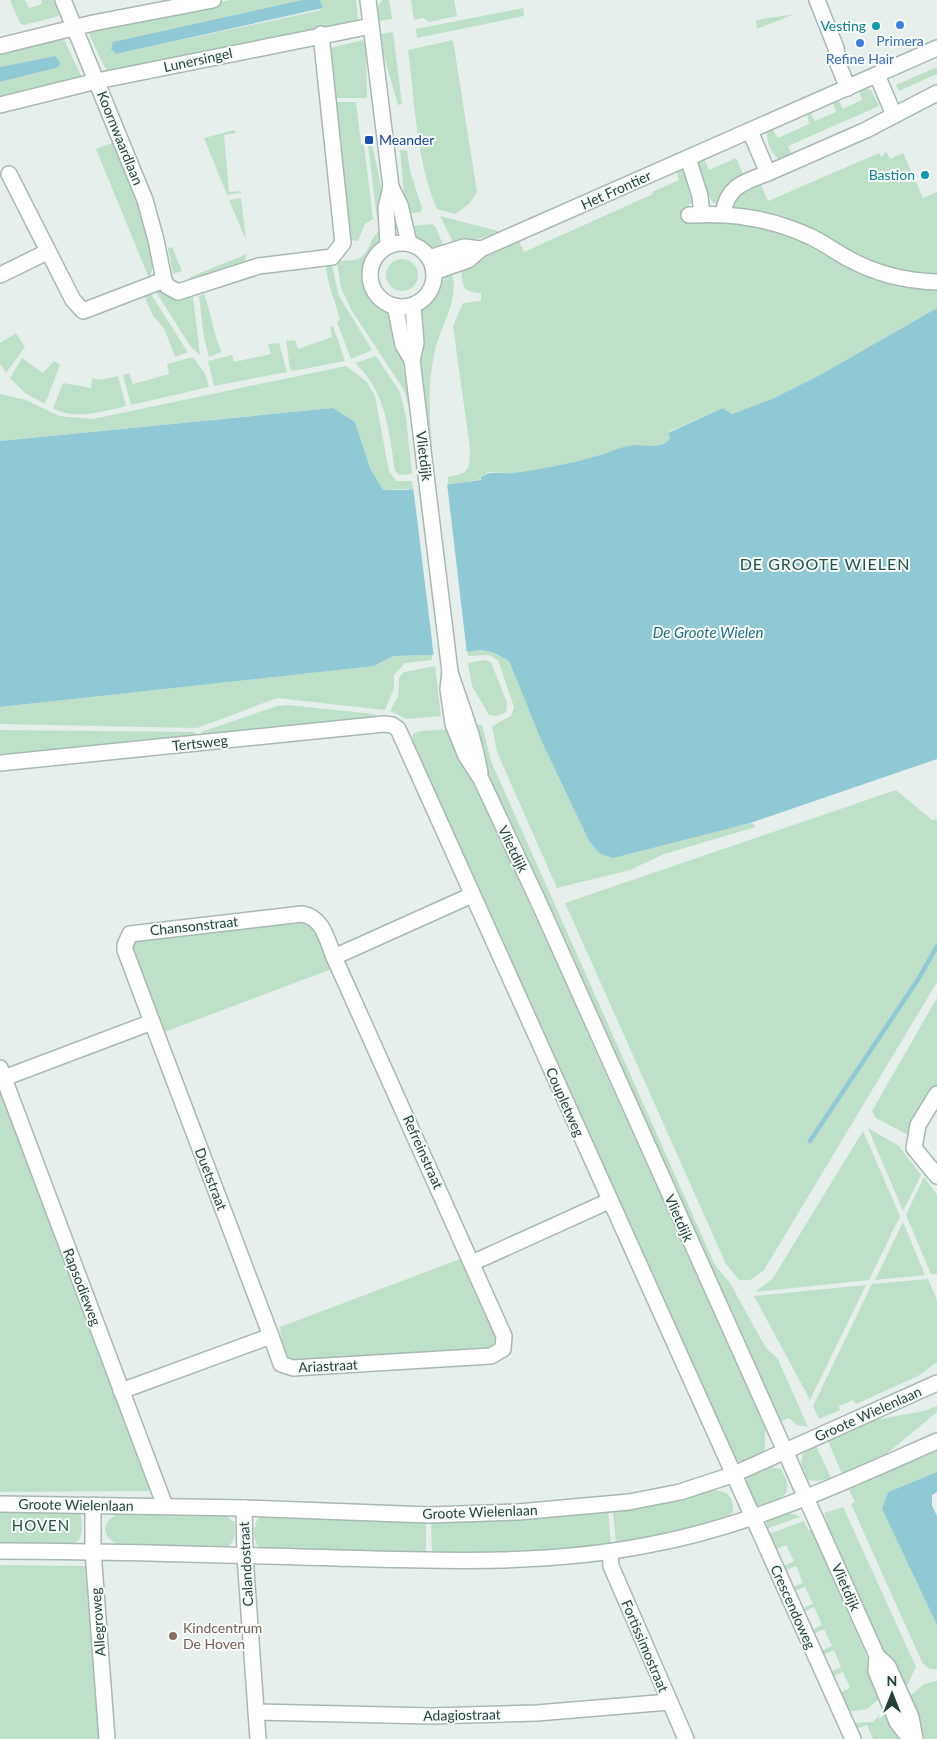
<svg xmlns="http://www.w3.org/2000/svg" width="937" height="1739" font-family="Lato,sans-serif">
	<rect width="100%" height="100%" fill="#e6efeb"/>
	<g fill="#bfe0c8">
		<polygon points="10,0 25,0 29,8 42,4 41,0 54,0 59,16 24,25 20,23"/>
		<polygon points="230,0 302,0 113,42 116,54 321,10 320,0 356,0 358,20 107,72 89,34 94,29"/>
		<polygon points="382,0 389,0 392,19 379,21 377,8"/>
		<polygon points="411,0 454,0 457,16 429,22 423,18 414,20"/>
		<polygon points="523,8 524,16 417,38 416,29"/>
		<polygon points="795,14 757,29 756,20"/>
		<polygon points="393,32 402,104 398,105 382,49 380,34"/>
		<polygon points="63,37 81,76 76,82 0,101 0,82 56,68 55,56 0,67 0,53"/>
		<polygon points="363,40 366,46 367,98 335,98 330,48"/>
		<path d="M453 40 477 192 469 204 455 214 437 209C416 160 415 103 408 50Z"/>
		<polygon points="937,67 937,74 899,91 896,85"/>
		<path d="M865 88 871 90 879 106 788 146 792 155 781 160C773 157 764 138 768 130L772 129 778 138 809 124 807 114H811L815 121 836 112 833 103 839 101 843 109 862 100 859 91Z"/>
		<polygon points="335,102 356,102 361,144 364,145 373,219 365,224 358,241 350,240"/>
		<polygon points="234,130 236,133 224,135 229,192 241,191 241,193 227,195 204,138"/>
		<path d="M112 143C123 168 165 254 149 278L96 149Z"/>
		<polygon points="372,144 381,186 381,217 377,218 368,145"/>
		<polygon points="400,150 407,150 410,171 422,208 421,212 406,214"/>
		<polygon points="886,152 890,159 903,153 923,198 937,192 937,278 900,274 731,206 737,195 760,183 768,201 879,153 881,157"/>
		<polygon points="736,158 744,176 725,191 717,203 713,203 705,190 697,162 704,159 709,170"/>
		<path d="M686 166 694 190 693 202 684 209 685 221 750 223 780 231 820 246 900 285 937 289V308L818 376 772 399 732 414 723 408 668 432 670 439C660 450 647 444 634 445 622 446 614 451 605 455 581 464 554 467 529 471 523 472 516 474 510 474 497 473 493 468 481 477L482 479 448 485V477C469 473 470 470 470 449L453 326 463 303 481 301V293C463 292 463 288 461 270L516 242 519 241 524 252 653 194 652 192 679 180 676 171Z"/>
		<polygon points="241,198 246,240 229,200"/>
		<polygon points="440,216 502,232 459,244 454,244"/>
		<path d="M432 224 436 228 444 247C428 250 413 243 410 226Z"/>
		<path d="M382 229C382 248 363 258 366 278 367 290 373 300 382 308 385 311 388 313 390 316 403 346 405 383 411 414L404 390 352 311 341 288 337 262C344 259 353 262 360 258 371 251 370 235 382 229Z"/>
		<polygon points="172,247 182,271 173,274 168,248"/>
		<polygon points="247,254 243,266 193,282 190,277"/>
		<circle cx="402" cy="275" r="16"/>
		<path d="M326 266H332L339 296 372 350 351 359 337 322 340 320C336 302 327 285 326 266Z"/>
		<path d="M452 273C460 302 439 327 434 355 428 384 429 412 432 443H429C426 407 416 350 420 315 422 304 442 277 452 273Z"/>
		<path d="M161 290C173 297 180 300 193 297L200 355 191 347 156 292Z"/>
		<polygon points="151,294 187,351 188,352 175,357 164,328 153,316 145,297"/>
		<path d="M204 294C212 314 212 332 222 352L209 357 204 338 199 296Z"/>
		<polygon points="333,326 345,361 293,371 290,369 286,341 295,340 298,349 332,337 330,327"/>
		<polygon points="16,333 25,347 6,373 0,364 0,343"/>
		<polygon points="279,343 287,372 214,386 208,361 232,355 234,362 271,354 268,344"/>
		<path d="M376 356 400 392 406 417 412 474 400 475 395 471C389 431 386 391 355 363Z"/>
		<polygon points="193,357 205,374 209,387 131,405 123,375 129,373 133,384 169,374 167,364"/>
		<polygon points="22,358 43,373 54,361 60,365 45,404 25,393 10,378"/>
		<polygon points="346,366 367,382 375,396 389,471 396,481 412,481 413,489 383,490 370,468 355,422 332,408 0,441 0,394 26,400 59,416 93,419"/>
		<path d="M118 376 126 406C105 411 73 421 53 408L63 383 91 388 92 378 101 380Z"/>
		<polygon points="482,650 496,653 509,661 541,740 589,841 599,853 752,823 756,827 664,854 630,870 557,888 497,752 492,726 511,716 514,707 498,660 489,655 468,656 468,651"/>
		<polygon points="432,655 432,660 405,663 394,675 394,688 385,710 277,698 197,728 0,724 0,707 374,666 393,656"/>
		<polygon points="485,660 491,662 507,703 506,712 497,716 489,715 472,686 468,663"/>
		<polygon points="435,666 441,716 407,719 390,711 398,697 399,678 404,672"/>
		<polygon points="287,705 374,714 379,718 201,736 201,732 277,706"/>
		<polygon points="476,725 482,725 491,761 715,1265 730,1283 766,1348 778,1359 808,1427 797,1425 789,1418 782,1421 779,1419 732,1320 503,809 486,769"/>
		<polygon points="449,729 564,979 580,1009 585,1028 765,1427 765,1451 747,1462 738,1461 730,1447 412,742 413,734 420,731"/>
		<polygon points="0,730 195,732 196,737 0,757"/>
		<polygon points="896,790 932,820 937,819 937,982 764,1270 750,1280 739,1280 726,1264 565,903"/>
		<polygon points="306,920 314,925 334,968 162,1033 130,949 132,941 139,938"/>
		<polygon points="937,998 937,1086 908,1135 876,1118 872,1111"/>
		<polygon points="0,1090 150,1491 0,1492"/>
		<polygon points="868,1128 899,1146 921,1175 903,1211"/>
		<polygon points="863,1131 900,1216 869,1280 755,1292 773,1278"/>
		<polygon points="924,1177 937,1195 937,1274 931,1274 906,1215"/>
		<polygon points="903,1222 925,1275 875,1280"/>
		<polygon points="463,1258 499,1335 498,1345 493,1350 310,1359 291,1359 283,1351 280,1327"/>
		<polygon points="928,1279 937,1300 937,1362 918,1376 856,1404 853,1400 839,1406 840,1410 819,1419 813,1406 872,1284"/>
		<polygon points="866,1285 810,1400 754,1296"/>
		<polygon points="937,1406 937,1412 878,1461 843,1476 827,1439 864,1422 924,1411"/>
		<polygon points="816,1446 831,1478 818,1481 808,1480 801,1464 803,1454"/>
		<path d="M937 1450V1472L888 1492 882 1509 937 1625V1669C930 1670 926 1667 922 1662L851 1504 855 1502 849 1490Z"/>
		<path d="M769 1467 781 1469C789 1484 792 1494 774 1502L775 1504 763 1508 754 1503 746 1482 748 1476 758 1469 760 1472Z"/>
		<path d="M716 1487 717 1491C729 1490 734 1501 733 1512L728 1516 730 1520 616 1545 613 1510Z"/>
		<polygon points="843,1507 916,1667 908,1684 903,1687 884,1653 825,1523 827,1522 824,1513"/>
		<polygon points="0,1509 69,1509 81,1513 82,1530 79,1540 69,1546 0,1545"/>
		<polygon points="608,1510 611,1546 432,1555 431,1520"/>
		<path d="M127 1511 223 1514 234 1522C236 1535 235 1542 224 1550L119 1545C95 1533 105 1516 127 1511Z"/>
		<polygon points="779,1514 794,1514 800,1517 766,1529 767,1521"/>
		<path d="M263 1516 426 1520V1556L260 1549C252 1539 253 1531 257 1520Z"/>
		<polygon points="804,1521 808,1530 811,1529 866,1655 881,1697 867,1709 848,1712 840,1693 850,1688 843,1672 833,1676 831,1672 841,1667 834,1650 823,1655 821,1651 832,1646 824,1629 813,1634 812,1630 822,1625 814,1607 804,1612 803,1608 813,1604 805,1587 795,1591 793,1587 803,1583 796,1566 786,1570 784,1566 794,1561 786,1545 776,1549 769,1534"/>
		<polygon points="0,1565 85,1566 99,1739 0,1739"/>
		<polygon points="937,1681 937,1739 921,1739 908,1698 924,1684"/>
		<polygon points="886,1708 904,1739 873,1739 867,1725 856,1729 854,1723 873,1722"/>
	</g>
	<g fill="#8ec9d4">
		<polygon points="302,0 320,0 323,8 116,54 111,49 113,42"/>
		<polygon points="55,56 59,61 60,65 56,68 0,82 0,67"/>
		<path d="M937 308V759L750 823 613 858 599 853 589 841 541 740 509 661 495 653 482 650 430 655 393 656 374 666 0 707V441L333 408 355 422 370 468 383 490H406L481 480V477C493 469 501 475 514 473 542 469 570 464 597 456 610 453 620 446 634 445 647 444 660 450 670 439L668 433 723 408 732 414 772 399 818 376Z"/>
		<polygon points="937,1472 937,1492 932,1495 932,1506 937,1516 937,1625 882,1509 888,1492"/>
	</g>
	<polygon fill="#e6efeb" points="447,483 467,654 434,657 413,486"/>
	<g fill="none" stroke-linecap="round" stroke-linejoin="round">
		<polyline stroke="#8ec9d4" stroke-width="4.5" points="810,1141 919,978 937,946"/>
		<g stroke="#a8b8b2" stroke-width="18">
			<g id="minor">
				<polyline points="63,0 145,200 156,240 164,280"/>
				<polyline points="368,0 391,187 400,205 409,243"/>
				<polyline points="817,0 836,48 838,64 848,88"/>
				<polyline points="0,46 93,23 213,0"/>
				<polyline points="877,75 894,115"/>
				<polyline points="0,105 97,81 371,26"/>
				<polyline points="750,131 768,173 866,130 937,93"/>
				<polyline points="688,158 700,196 702,215"/>
				<polyline points="9,174 73,300 83,311 164,280 167,286 178,292 259,266 332,257 343,243 321,34"/>
				<path d="M723 214C727 186 744 182 768 173"/>
				<path d="M689 215C732 213 770 218 809 236 823 242 835 252 849 259 876 274 906 281 937 282"/>
				<circle cx="402" cy="275" r="32"/>
				<polyline points="388,245 386,208 391,187"/>
				<polyline points="429,258 464,247 481,249"/>
				<polyline points="434,272 468,260 481,249 937,48"/>
				<polyline points="0,275 47,252"/>
				<path d="M413 305 416 343 412 360 450 672C461 707 474 736 480 773"/>
				<polyline points="395,306 403,345 412,360"/>
				<polyline points="450,672 448,689 453,724 466,756 481,779 540,905 877,1656 888,1666 911,1717 915,1739"/>
				<polyline points="0,763 384,724 392,725 398,729 853,1739"/>
				<polyline points="152,1022 271,1336"/>
				<polyline points="0,1068 165,1506"/>
				<path d="M4 1078 152 1022 125 950V945L130 934 302 914C323 917 327 940 334 957L472 895"/>
				<polyline points="937,1094 918,1125 914,1148 937,1176"/>
				<polyline points="472,1263 609,1201"/>
				<polyline points="121,1391 271,1336 281,1364 293,1368 491,1356 503,1349 504,1336 334,957"/>
				<polyline points="0,1504 244,1508 429,1515 518,1512 629,1502 680,1492 732,1475 937,1383"/>
				<polyline points="93,1505 93,1551 107,1739"/>
				<polyline points="244,1508 245,1556 258,1739"/>
				<path d="M0 1551C112 1551 224 1555 337 1558 440 1561 547 1565 648 1545 751 1526 842 1483 937 1441"/>
				<polyline points="610,1552 611,1566 686,1739"/>
				<polyline points="877,1656 876,1671 897,1722 910,1739"/>
				<polyline points="256,1712 431,1716 537,1713 669,1702"/>
			</g>
		</g>
		<use href="#minor" stroke="#fff" stroke-width="15"/>
	</g>
	<g fill="#3f7fe0" stroke="#f7fbf9" stroke-width="2">
		<circle cx="900" cy="25" r="5"/>
		<circle cx="860" cy="43" r="5"/>
	</g>
	<g fill="#0f9aa8" stroke="#f7fbf9" stroke-width="2">
		<circle cx="876" cy="26" r="5"/>
		<circle cx="925" cy="175" r="5"/>
	</g>
	<rect fill="#1a4fb4" stroke="#f7fbf9" stroke-width="2" x="364" y="135" width="10" height="10" rx="2.5"/>
	<circle fill="#8d6e63" stroke="#f7fbf9" stroke-width="2" cx="173" cy="1636" r="5"/>
	<g text-anchor="middle" stroke-width="4" stroke-linejoin="round" paint-order="stroke">
		<g font-size="14" fill="#0d838f" stroke="#f7fbf9" text-anchor="end">
			<text x="866" y="31">Vesting</text>
			<text x="915" y="180">Bastion</text>
		</g>
		<g font-size="14" fill="#366cbe" stroke="#f7fbf9">
			<text x="900" y="46">Primera</text>
			<text x="860" y="64">Refine Hair</text>
		</g>
		<g font-size="14" fill="#24423a" stroke="#f7fbf9">
			<text transform="translate(198 60) rotate(-12)" y="5">Lunersingel</text>
			<text transform="translate(120 138) rotate(68)" y="5">Koornwaardlaan</text>
			<text transform="translate(616 190) rotate(-24)" y="5">Het Frontier</text>
			<text transform="translate(424 456) rotate(83)" y="5">Vlietdijk</text>
			<text transform="translate(200 743) rotate(-6)" y="5">Tertsweg</text>
			<text transform="translate(513 849) rotate(64)" y="5">Vlietdijk</text>
			<text transform="translate(194 926) rotate(-6)" y="5">Chansonstraat</text>
			<text transform="translate(565 1102) rotate(66)" y="5">Coupletweg</text>
			<text transform="translate(423 1152) rotate(66)" y="5">Refreinstraat</text>
			<text transform="translate(211 1179) rotate(69)" y="5">Duetstraat</text>
			<text transform="translate(679 1218) rotate(66)" y="5">Vlietdijk</text>
			<text transform="translate(82 1287) rotate(69)" y="5">Rapsodieweg</text>
			<text transform="translate(328 1366) rotate(-3)" y="5">Ariastraat</text>
			<text transform="translate(868 1414) rotate(-24)" y="5">Groote Wielenlaan</text>
			<text transform="translate(76 1505) rotate(1)" y="5">Groote Wielenlaan</text>
			<text transform="translate(480 1512) rotate(-2)" y="5">Groote Wielenlaan</text>
			<text transform="translate(246 1564) rotate(-93)" y="5">Calandostraat</text>
			<text transform="translate(846 1587) rotate(66)" y="5">Vlietdijk</text>
			<text transform="translate(793 1607) rotate(66)" y="5">Crescendoweg</text>
			<text transform="translate(98 1622) rotate(-94)" y="5">Allegroweg</text>
			<text transform="translate(645 1646) rotate(67)" y="5">Fortissimostraat</text>
			<text transform="translate(462 1715) rotate(-1)" y="5">Adagiostraat</text>
		</g>
		<g font-size="14" fill="#164399" stroke="#f7fbf9" text-anchor="start">
			<text x="379" y="145">Meander</text>
		</g>
		<g font-size="14" fill="#785e54" stroke="#f7fbf9" text-anchor="start">
			<text x="183" y="1633">Kindcentrum<tspan x="183" dy="16">De Hoven</tspan></text>
		</g>
		<g font-size="15" font-style="italic" fill="#1c6f80" stroke="#f7fbf9">
			<text x="708" y="638">De Groote Wielen</text>
		</g>
		<g font-size="15" letter-spacing="1" fill="#1f5548" stroke="#f7fbf9">
			<text x="41" y="1531">HOVEN</text>
		</g>
		<g font-size="16" letter-spacing="1" fill="#1f5548" stroke="#f7fbf9">
			<text x="825" y="570">DE GROOTE WIELEN</text>
		</g>
	</g>
	<g transform="translate(892 1694)" stroke="#f7fbf9" stroke-width="4" paint-order="stroke">
	<path d="M0-4L9 19L0 12L-9 19Z" fill="#24423a"/>
	<text y="-8" font-size="14" font-weight="bold" text-anchor="middle" fill="#24423a">N</text>
	</g>
</svg>
